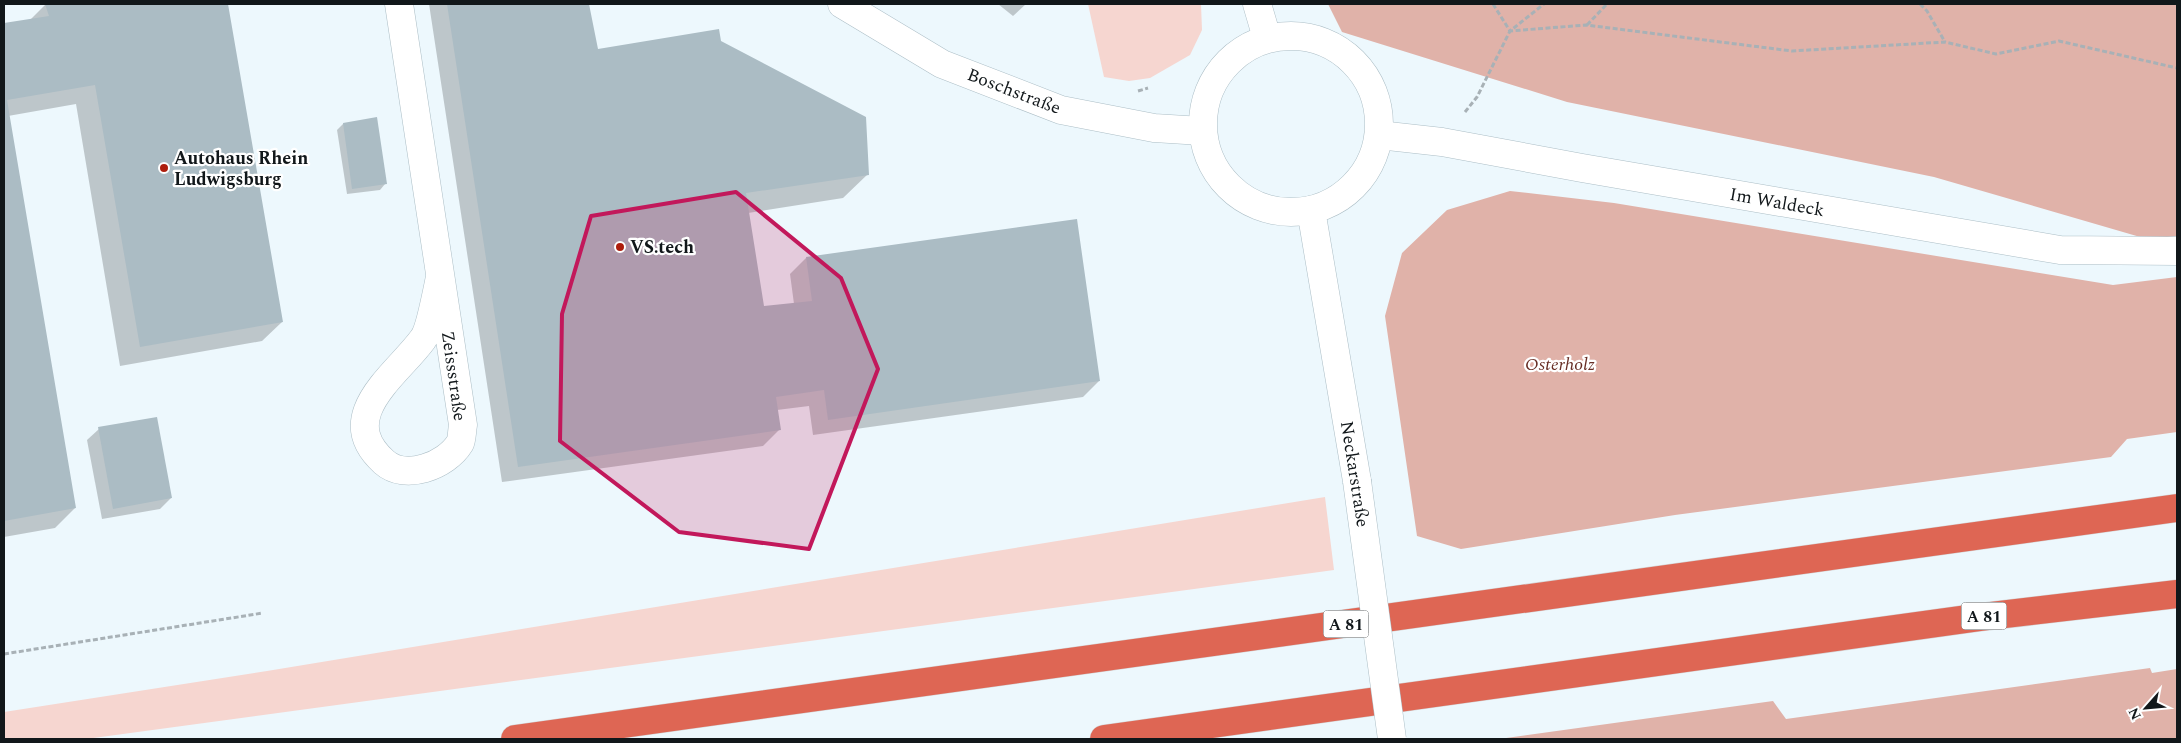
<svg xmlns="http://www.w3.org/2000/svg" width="2181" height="743" font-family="Spectral,serif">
	<rect width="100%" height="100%" fill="#edf8fd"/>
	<g fill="#f6d6d0">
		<polygon points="1088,4 1201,4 1202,30 1190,55 1150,78 1129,81 1104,77"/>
		<polygon points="1325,497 1334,570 86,739 4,739 4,712 267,671"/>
	</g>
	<g fill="#e0b2a9">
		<polygon points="1328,4 2177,4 2177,236 2147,239 1934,177 1567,102 1342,32"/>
		<polygon points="1510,191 1614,203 2113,285 2177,277 2177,432 2127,439 2111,457 1675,515 1461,549 1417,536 1385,316 1402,253 1447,210"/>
		<polygon points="2150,668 2152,673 2177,669 2177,739 1499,739 1773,701 1786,719"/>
	</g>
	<g fill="#0003">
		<polygon points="46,4 226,4 282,322 262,341 120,366 76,104 8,116 75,508 55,528 4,537 4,24 30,20"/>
		<polygon points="429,4 588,4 597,50 720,42 868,174 843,198 748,213 763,308 794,304 790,274 806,258 1099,381 1083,397 813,435 809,406 777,410 779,430 763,446 502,482"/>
		<polygon points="998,4 1026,4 1013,16"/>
		<polygon points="376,119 385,184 380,190 347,194 337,130 343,124"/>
		<polygon points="99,429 171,498 160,509 102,519 87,440"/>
	</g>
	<g fill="#abbcc4">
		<polygon points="45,4 228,4 283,322 140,347 95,85 7,100 76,508 4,521 4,23 49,16"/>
		<polygon points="447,4 589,4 598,49 719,29 721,41 866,117 869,175 746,193 764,306 812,301 806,257 1077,219 1100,381 828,420 824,390 776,397 781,430 518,467"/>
		<polygon points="377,117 387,184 352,189 343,123"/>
		<polygon points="157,417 172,498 113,509 98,427"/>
	</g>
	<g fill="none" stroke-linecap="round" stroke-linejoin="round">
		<g stroke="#acbec6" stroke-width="29">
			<g id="minor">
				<path d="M399 4 463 425C462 430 462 439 460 443 446 466 405 481 384 462 333 416 397 375 423 339 430 330 437 291 440 277"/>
				<polyline points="1311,210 1357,481"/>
			</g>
		</g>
		<g stroke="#acbec6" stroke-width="29">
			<g id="tertiary">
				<polyline points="842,4 942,64 1061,110 1154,128 1202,131"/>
				<polyline points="1257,4 1267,38"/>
				<circle cx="1291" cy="124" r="88"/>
				<polyline points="1379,135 1442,142 1582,168 2060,250 2177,251"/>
			</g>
		</g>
		<g stroke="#d4d5d6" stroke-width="29">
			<g id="motorway">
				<polyline points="515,739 2177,508"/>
				<polyline points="1104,739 1981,617 2177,594"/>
			</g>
		</g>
		<g stroke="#a8b1b6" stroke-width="3" stroke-dasharray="5 2.5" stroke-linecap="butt">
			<polyline points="1493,4 1510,31 1586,25 1792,51 1945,42 1996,54 2059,41 2177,68"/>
			<polyline points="1920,4 1927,11 1945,42"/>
			<polyline points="1587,25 1607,4"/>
			<polyline points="1138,91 1148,88"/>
			<polyline points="1465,112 1477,97 1510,31 1544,4"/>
			<polyline points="4,654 263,613"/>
		</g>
		<use href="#minor" stroke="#fff" stroke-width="28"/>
		<use href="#tertiary" stroke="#fff" stroke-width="28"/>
		<use href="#motorway" stroke="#de6654" stroke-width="28"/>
		<g stroke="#acbec6" stroke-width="29" stroke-linecap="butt">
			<polyline id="minor-bridge" points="1357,481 1392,739"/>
		</g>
		<use href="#minor-bridge" stroke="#fff" stroke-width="28"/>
	</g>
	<path fill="#c2185b" fill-opacity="0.2" stroke="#c2185b" stroke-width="4" stroke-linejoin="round" d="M736 192 841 278 878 369 809 549 679 532 560 441 562 314 591 216Z"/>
	<g fill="#ad1d0d" stroke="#fff" stroke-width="2">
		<circle cx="164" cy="168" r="5"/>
		<circle cx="620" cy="247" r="5"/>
	</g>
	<g text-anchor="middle" stroke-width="4.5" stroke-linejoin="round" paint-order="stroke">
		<g fill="#fff" stroke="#585d5f" stroke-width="1">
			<rect x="1961.5" y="602.5" width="45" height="27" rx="4"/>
			<rect x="1323.5" y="610.5" width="45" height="27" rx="4"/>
		</g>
		<g font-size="16" font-weight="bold" fill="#11171a">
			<text x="1984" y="622">A 81</text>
			<text x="1346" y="630">A 81</text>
		</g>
		<g font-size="18" fill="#11171a" stroke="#fff">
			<text transform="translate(1014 91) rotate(21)" y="6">Boschstraße</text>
			<text transform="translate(1777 202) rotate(10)" y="6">Im Waldeck</text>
			<text transform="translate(454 376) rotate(82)" y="6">Zeissstraße</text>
			<text transform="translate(1355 474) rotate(81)" y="6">Neckarstraße</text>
		</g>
		<g font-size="18" font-weight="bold" fill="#11171a" stroke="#fff" text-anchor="start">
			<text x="174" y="164">Autohaus Rhein<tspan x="174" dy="21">Ludwigsburg</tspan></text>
			<text x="630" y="253">VS.tech</text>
		</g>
		<g font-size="18" font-style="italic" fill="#672d24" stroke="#fff">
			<text x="1560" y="370">Osterholz</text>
		</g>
	</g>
	<rect width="2181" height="743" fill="none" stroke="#11171a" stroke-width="10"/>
	<g transform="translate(2146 708) rotate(243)" stroke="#ffffff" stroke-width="4" paint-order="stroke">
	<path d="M0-4L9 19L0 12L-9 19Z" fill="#11171a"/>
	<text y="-8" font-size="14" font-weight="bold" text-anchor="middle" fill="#11171a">N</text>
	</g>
</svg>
